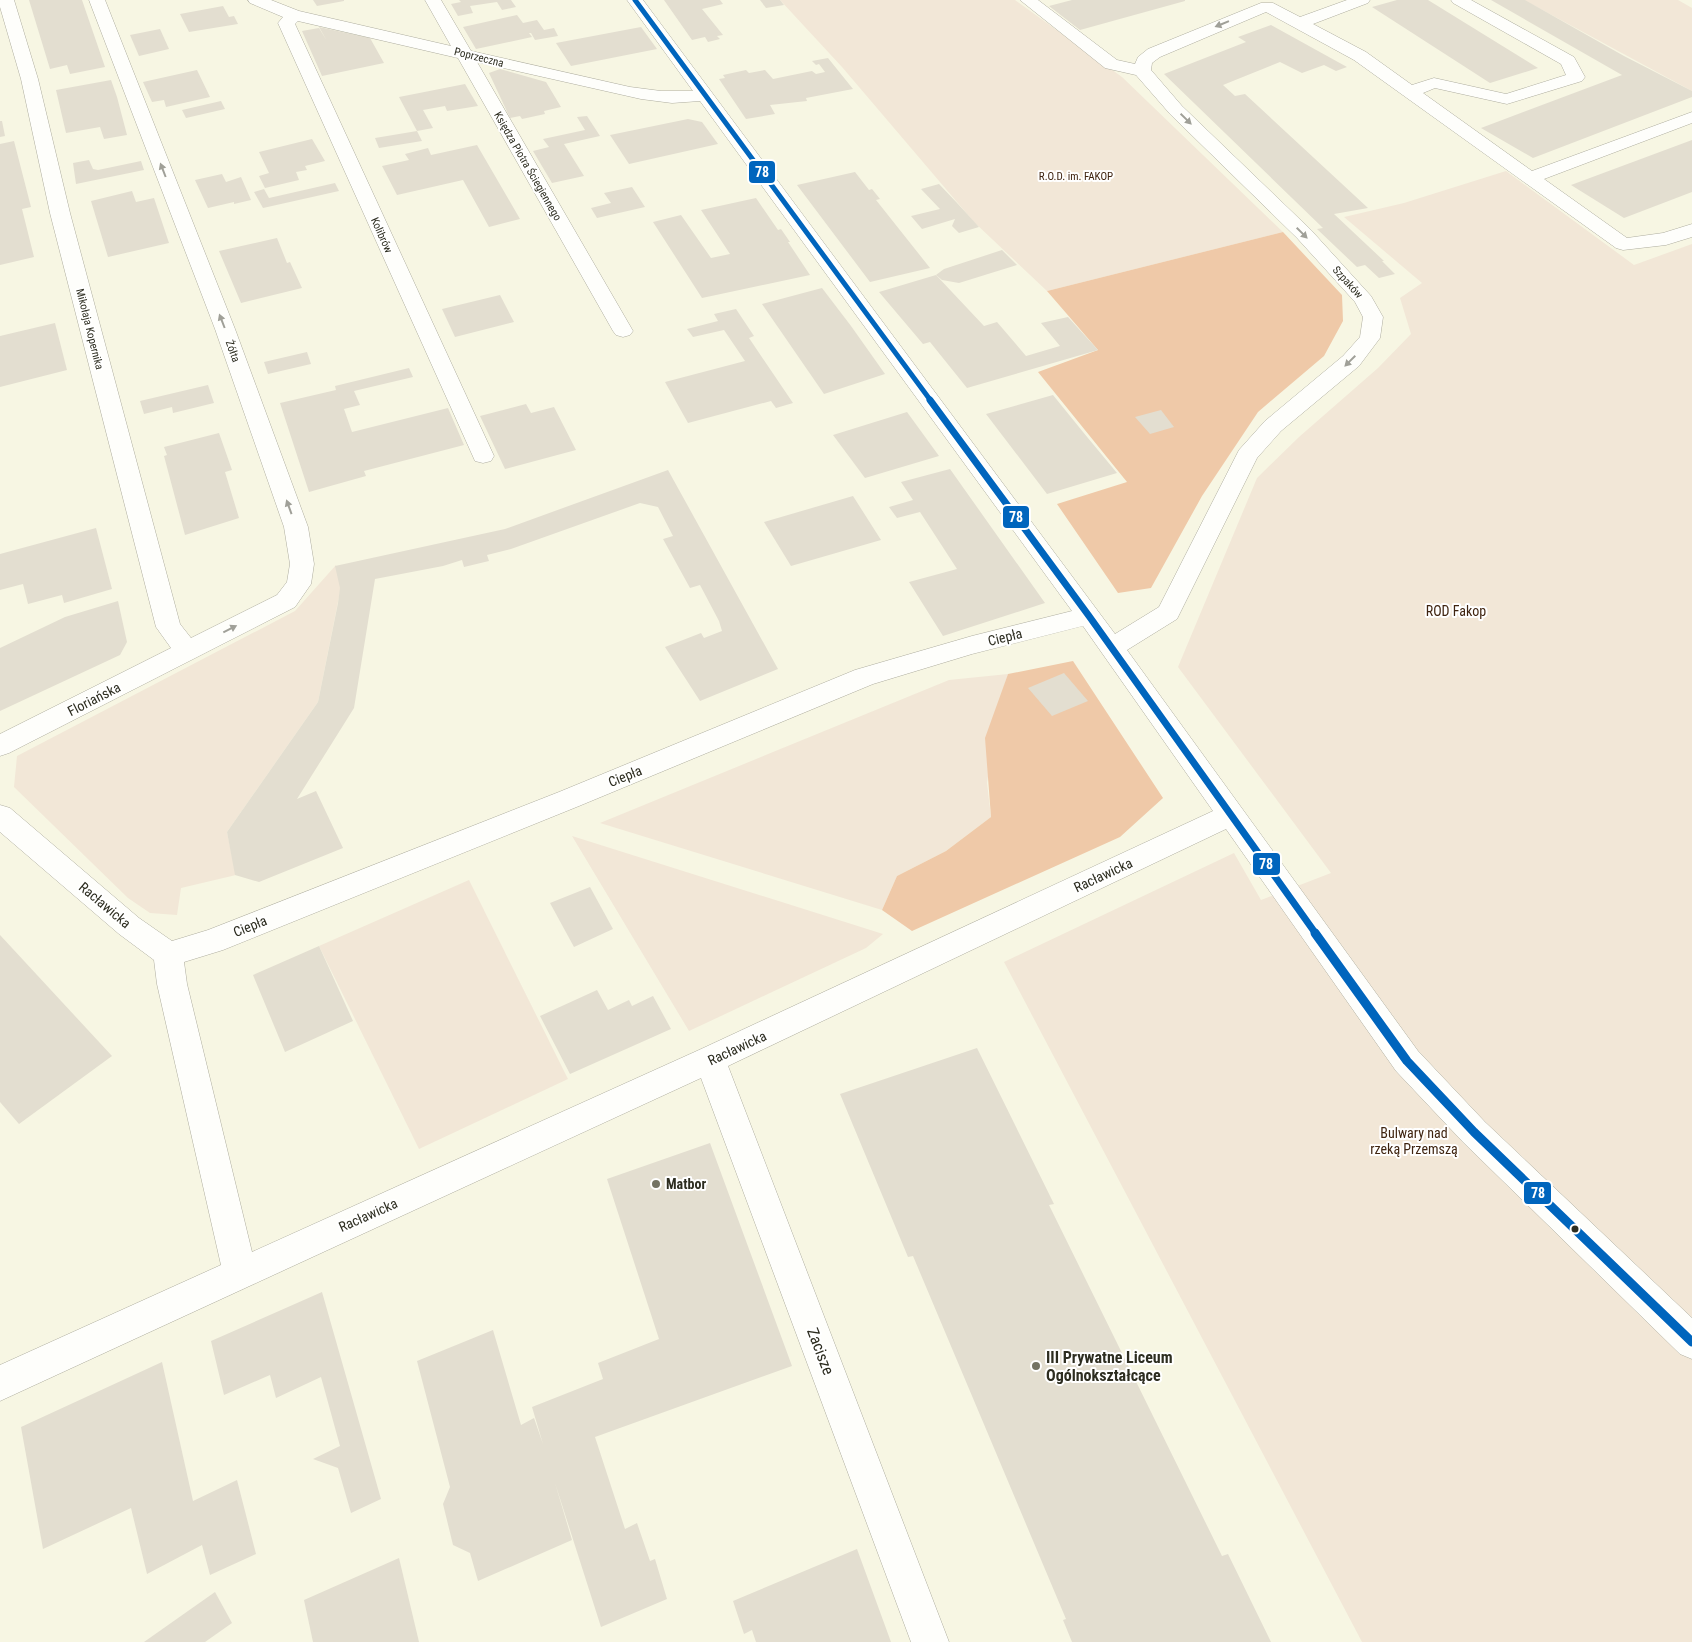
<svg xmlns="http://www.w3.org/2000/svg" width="1692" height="1642" font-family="'Roboto Condensed',sans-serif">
	<rect width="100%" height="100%" fill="#f7f6e3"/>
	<g fill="#f2e7d7">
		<polygon points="780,0 1015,0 1122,77 1283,232 1047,291 974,222 842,67"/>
		<polygon points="1524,0 1678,0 1692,8 1692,91"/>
		<polygon points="1506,171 1634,265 1692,244 1692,1642 1362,1642 1004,962 1234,853 1261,900 1331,873 1178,667 1257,478 1299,437 1378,368 1411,334 1400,298 1422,283 1344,217 1404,203"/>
		<polygon points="336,565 341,587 318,702 227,832 236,875 181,888 177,915 150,913 128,898 14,787 17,756 295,611"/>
		<polygon points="1008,674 1000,699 987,783 991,817 946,851 897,876 882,910 600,823 949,680"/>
		<polygon points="572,836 883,934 866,948 689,1031"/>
		<polygon points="469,880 568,1079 419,1149 319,946"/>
	</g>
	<g fill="#efc9a8">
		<polygon points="1283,232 1342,295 1343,321 1324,356 1258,412 1202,496 1151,588 1118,593 1057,504 1127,482 1038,372 1098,350 1047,291"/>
		<polygon points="1073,661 1163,798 1120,837 912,931 882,910 897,876 946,851 991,817 985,738 1008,674"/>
	</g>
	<g fill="#e3ded0">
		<polygon points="29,0 82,0 105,67 70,74 67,65 50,69"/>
		<polygon points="313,0 344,0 344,1 317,6"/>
		<polygon points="459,0 511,0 516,7 502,10 497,2 470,6 473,13 458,16 451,4 461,2"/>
		<polygon points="664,0 720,0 723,4 702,9 723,35 717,36 720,39 708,42 705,37 692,40"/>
		<polygon points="760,0 780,0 784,5 766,8"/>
		<polygon points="1072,0 1185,0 1185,1 1080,30 1049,6"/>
		<polygon points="1397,0 1428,0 1538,68 1490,83 1372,7"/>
		<polygon points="1491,0 1525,0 1624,56 1692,91 1692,97 1533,158 1481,128 1622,75"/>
		<polygon points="223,6 229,17 234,16 238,24 189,32 180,14"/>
		<polygon points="517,15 523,23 537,20 544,30 554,28 558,36 535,40 531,33 529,33 532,37 476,49 463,27"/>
		<polygon points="1271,25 1347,67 1336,71 1324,65 1302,73 1280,62 1223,85 1235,96 1245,94 1368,208 1334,214 1384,261 1382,261 1395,274 1379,278 1365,265 1357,267 1317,229 1323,228 1164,74 1246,42 1238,37"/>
		<polygon points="319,27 370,38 384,63 322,76 302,31 319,28 327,41"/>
		<polygon points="641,27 657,49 571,66 556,43"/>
		<polygon points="160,29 169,49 139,56 130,35"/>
		<polygon points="828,58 853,89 806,98 807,101 770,105 775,114 746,119 719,79 725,78 723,75 746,70 749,73 765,70 773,79 812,71 816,74 825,72 819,64 816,65 812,61"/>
		<polygon points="500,69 546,82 561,107 544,111 545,114 522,119 520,116 510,118 489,73"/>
		<polygon points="197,70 210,97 166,107 164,100 152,102 143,82"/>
		<polygon points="111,80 117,97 127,135 104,139 100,127 66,133 56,90"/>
		<polygon points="465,84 478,106 447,111 445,106 423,110 433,128 417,131 422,141 379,148 375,138 417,131 399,97"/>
		<polygon points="221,101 225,109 186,118 182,110"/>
		<polygon points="587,116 600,136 564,144 584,176 552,183 533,151 549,147 543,139 585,130 577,117"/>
		<polygon points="688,119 702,122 718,144 629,164 610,135"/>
		<polygon points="0,121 2,121 5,136 0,137"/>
		<polygon points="312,139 325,161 305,166 307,170 296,172 299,180 265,188 259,176 269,173 259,152"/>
		<polygon points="1692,140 1692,192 1624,218 1571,185"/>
		<polygon points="14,141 31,207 22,209 34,257 0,265 0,144"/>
		<polygon points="477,145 520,219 489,227 463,180 397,195 382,166 409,160 405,154 428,148 431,155"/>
		<polygon points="89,160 93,169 98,170 141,161 144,170 76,184 73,163"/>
		<polygon points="855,172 869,190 872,189 880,199 876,200 930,268 870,282 797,185"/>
		<polygon points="222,174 226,182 241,177 251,200 234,204 234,202 208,208 195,180"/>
		<polygon points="335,183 339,191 263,208 254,192 264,189 269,198"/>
		<polygon points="939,184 958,204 979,227 959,233 952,226 955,219 922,229 911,216 940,209 921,189"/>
		<polygon points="632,187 645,207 597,218 591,208 611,203 604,193"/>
		<polygon points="132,191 136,202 154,198 169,243 108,257 91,201"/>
		<polygon points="756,198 778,230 781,229 790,242 788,242 810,275 702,298 653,222 681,215 711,258 730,254 701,210"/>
		<polygon points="277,238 287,263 290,262 302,288 241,303 219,251"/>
		<polygon points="1002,250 1017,265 959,283 942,280 936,275 944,269"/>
		<polygon points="936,275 984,326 997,322 1026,356 1060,346 1041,323 1068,317 1098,350 967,388 930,342 923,344 879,292"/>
		<polygon points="822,288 851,326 885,374 824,394 762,304"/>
		<polygon points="500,295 514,322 455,337 442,309"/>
		<polygon points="736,309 754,336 749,338 793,403 776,408 771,401 688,423 665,382 745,361 724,330 693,337 687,329 718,321 714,314"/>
		<polygon points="55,323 67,370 0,387 0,336"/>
		<polygon points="307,352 311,364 268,374 264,362"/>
		<polygon points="409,368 413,377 354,391 360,405 344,409 352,432 448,408 464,445 364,471 366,476 309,492 280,403 336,390 335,386"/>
		<polygon points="208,385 214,403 173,413 172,407 144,414 140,401"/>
		<polygon points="1053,395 1083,432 1117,473 1047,494 986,414"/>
		<polygon points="526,404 531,413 554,407 576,450 505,469 480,416"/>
		<polygon points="1161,410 1174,427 1150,434 1135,417"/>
		<polygon points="907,412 939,456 865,478 833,435"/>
		<polygon points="219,433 232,470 225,472 239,518 185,535 164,456 167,455 164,447"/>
		<polygon points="950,469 1045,603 943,636 909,582 957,569 920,512 897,518 889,507 913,500 901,482"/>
		<polygon points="668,470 778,669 700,701 665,647 701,633 704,638 722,631 719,621 700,585 690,588 663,539 673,536 658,507 640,503 511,549 487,555 489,561 464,567 462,560 443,566 375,579 354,708 297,799 316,791 343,848 259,882 235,875 227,832 318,702 338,603 340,588 335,566 505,529"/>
		<polygon points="853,496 881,540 791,566 764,522"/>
		<polygon points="96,528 112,589 64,603 62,595 28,604 23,584 0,590 0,554"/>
		<polygon points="118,601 127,642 120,655 0,711 0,648 65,617"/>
		<polygon points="1064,673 1088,701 1052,716 1028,688"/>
		<polygon points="590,887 613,929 574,947 550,903"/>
		<polygon points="0,935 112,1056 19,1124 0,1102"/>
		<polygon points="319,946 353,1021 285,1052 253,975"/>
		<polygon points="597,990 608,1010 629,1000 632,1006 653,996 671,1029 570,1074 540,1016"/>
		<polygon points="977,1048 1054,1204 1049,1205 1222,1556 1228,1554 1271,1642 1072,1642 1063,1620 1066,1619 913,1256 908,1257 840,1094"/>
		<polygon points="710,1143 792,1366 595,1437 625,1529 637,1523 650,1561 655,1559 667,1599 601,1627 555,1483 572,1540 478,1581 470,1553 453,1545 443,1504 450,1487 417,1361 493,1330 521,1425 534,1418 543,1444 532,1407 603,1379 598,1363 659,1339 607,1179"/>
		<polygon points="322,1292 381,1499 351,1513 338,1468 313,1459 340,1446 321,1377 276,1398 270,1375 224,1395 211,1341"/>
		<polygon points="162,1362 193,1501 237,1480 256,1554 210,1575 202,1545 147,1574 131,1508 43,1549 21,1427"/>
		<polygon points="857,1549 891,1642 756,1642 752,1630 744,1634 733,1601"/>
		<polygon points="399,1558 419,1642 313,1642 304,1600"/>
		<polygon points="215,1592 232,1623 205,1642 144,1642"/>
	</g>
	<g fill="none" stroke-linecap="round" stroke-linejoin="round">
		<g stroke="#aead9f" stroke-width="1">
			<g id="minor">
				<polygon points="0,0 14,0 38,79 70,213 180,624 191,638 277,595 287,582 290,564 284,527 215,329 89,0 105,0 235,329 308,527 314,564 311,584 295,607 9,753 0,756 0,734 171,648 156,627 50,213 21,79 0,7"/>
				<path d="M248 0H271L299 11 451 46 425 0H441L471 51 630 87 661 91H693L627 0H643L1115 634 1159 607 1239 450 1265 421 1343 356 1360 337 1363 317 1355 302 1297 238 1170 114 1136 75 1105 68 1020 0H1038L1117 60 1135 64 1138 57 1148 49 1261 3H1273L1300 17 1347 0H1370L1368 3 1313 24 1366 52 1412 85 1434 78 1506 94 1566 75 1561 64 1453 3 1451 0H1471L1574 57 1585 77 1582 81 1507 104 1435 88 1423 93 1532 171 1692 112V123L1544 179 1627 238 1663 233 1692 224V237L1666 245 1623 250 1616 248 1354 60 1266 12 1160 57 1152 63 1151 70 1182 106 1311 230 1371 296 1383 317 1380 338 1359 366 1281 431 1257 458 1177 619 1127 650 1418 1051 1485 1122 1692 1318V1359L1680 1354 1463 1142 1396 1071 1226 829 728 1066 949 1642H911L701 1078 0 1401V1365L221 1265 157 984 154 960 119 934 0 832V805L10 808 139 918 172 941 208 930 559 792 855 670 972 636 1072 611 700 101 672 103 641 99 477 62 633 331 630 335 623 337 616 335 613 331 458 58 298 21 295 24 494 456 491 461 483 463 475 461 278 23 283 17 250 3ZM1083 626 1213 811 699 1050 252 1252 187 984 184 962 223 950 579 806 873 684 972 654Z"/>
			</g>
		</g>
		<use href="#minor" fill="#fefefb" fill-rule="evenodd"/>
		<g stroke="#fff" stroke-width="8">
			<polyline id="bus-1-far2" points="635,0 931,401"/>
		</g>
		<g stroke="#fff" stroke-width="10">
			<polyline id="bus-1-far1" points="930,400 1089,616 1316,934"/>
		</g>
		<g stroke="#fff" stroke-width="13">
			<polyline id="bus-1" points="1315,933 1407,1061 1474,1132 1692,1342"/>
		</g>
		<use href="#bus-1-far2" stroke="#0065bd" stroke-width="5"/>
		<use href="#bus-1-far1" stroke="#0065bd" stroke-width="7"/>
		<use href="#bus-1" stroke="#0065bd" stroke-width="9"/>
	</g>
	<defs><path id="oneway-solid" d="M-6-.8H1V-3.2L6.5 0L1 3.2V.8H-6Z" transform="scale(1.25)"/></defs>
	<g fill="#a0a098">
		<use href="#oneway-solid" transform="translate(1222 24) rotate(158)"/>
		<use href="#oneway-solid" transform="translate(1186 119) rotate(44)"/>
		<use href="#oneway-solid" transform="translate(163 170) rotate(-111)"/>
		<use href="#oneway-solid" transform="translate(1302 233) rotate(45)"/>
		<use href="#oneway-solid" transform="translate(222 321) rotate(-111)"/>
		<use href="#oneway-solid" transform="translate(1350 361) rotate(135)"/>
		<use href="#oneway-solid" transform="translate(289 507) rotate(-110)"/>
		<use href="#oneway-solid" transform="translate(230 629) rotate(-27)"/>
	</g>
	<g fill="#747364" stroke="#fff" stroke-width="2">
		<circle cx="656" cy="1184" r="5"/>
		<circle cx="1036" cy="1366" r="5"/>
	</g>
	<circle fill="#2d2d20" stroke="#fff" stroke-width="2" cx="1575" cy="1229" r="4.5"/>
	<g text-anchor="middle" stroke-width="4" stroke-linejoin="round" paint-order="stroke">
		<g font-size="11" fill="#2d2d20" stroke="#fff">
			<text transform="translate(479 57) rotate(14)" y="4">Poprzeczna</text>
			<text transform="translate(528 166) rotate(60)" y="4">Księdza Piotra Ściegiennego</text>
			<text transform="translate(382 235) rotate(66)" y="4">Kolibrów</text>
			<text transform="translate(1348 282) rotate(48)" y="4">Szpaków</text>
			<text transform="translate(90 329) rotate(76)" y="4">Mikołaja Kopernika</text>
			<text transform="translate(233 351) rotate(70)" y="4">Żółta</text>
		</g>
		<g font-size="11" fill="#3f2410" stroke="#fff">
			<text x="1076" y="180">R.O.D. im. FAKOP</text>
		</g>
		<g font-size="14" fill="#3f2410" stroke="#fff">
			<text x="1456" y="616">ROD Fakop</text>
			<text x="1414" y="1138">Bulwary nad<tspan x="1414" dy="16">rzeką Przemszą</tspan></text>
		</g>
		<g font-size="14" fill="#2d2d20" stroke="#fff">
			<text transform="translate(1005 637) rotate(-14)" y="5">Ciepła</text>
			<text transform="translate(94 699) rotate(-27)" y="5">Floriańska</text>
			<text transform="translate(625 776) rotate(-22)" y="5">Ciepła</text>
			<text transform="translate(1103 875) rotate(-25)" y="5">Racławicka</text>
			<text transform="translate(105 905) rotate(40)" y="5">Racławicka</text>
			<text transform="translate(250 926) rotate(-22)" y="5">Ciepła</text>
			<text transform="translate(737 1048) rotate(-25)" y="5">Racławicka</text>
			<text transform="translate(368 1215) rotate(-24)" y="5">Racławicka</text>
		</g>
		<g font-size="14" font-weight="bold" fill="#2d2d20" stroke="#fff" text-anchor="start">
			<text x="666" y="1189">Matbor</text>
		</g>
		<g font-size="16" fill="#2d2d20" stroke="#fff">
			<text transform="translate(821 1351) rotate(69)" y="6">Zacisze</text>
		</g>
		<g font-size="16" font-weight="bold" fill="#2d2d20" stroke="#fff" text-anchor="start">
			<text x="1046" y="1363">III Prywatne Liceum<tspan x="1046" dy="18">Ogólnokształcące</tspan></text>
		</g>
	</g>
	<g stroke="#fff" stroke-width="2">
		<rect x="748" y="160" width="28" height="24" rx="5" fill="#0065bd"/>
		<rect x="1002" y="505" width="28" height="24" rx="5" fill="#0065bd"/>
		<rect x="1252" y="852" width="29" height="24" rx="5" fill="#0065bd"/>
		<rect x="1523" y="1181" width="29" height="24" rx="5" fill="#0065bd"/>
	</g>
	<g font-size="14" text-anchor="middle" font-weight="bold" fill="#fff">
		<text x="762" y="177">78</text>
		<text x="1016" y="522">78</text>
		<text x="1266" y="869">78</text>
		<text x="1538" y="1198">78</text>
	</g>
</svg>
